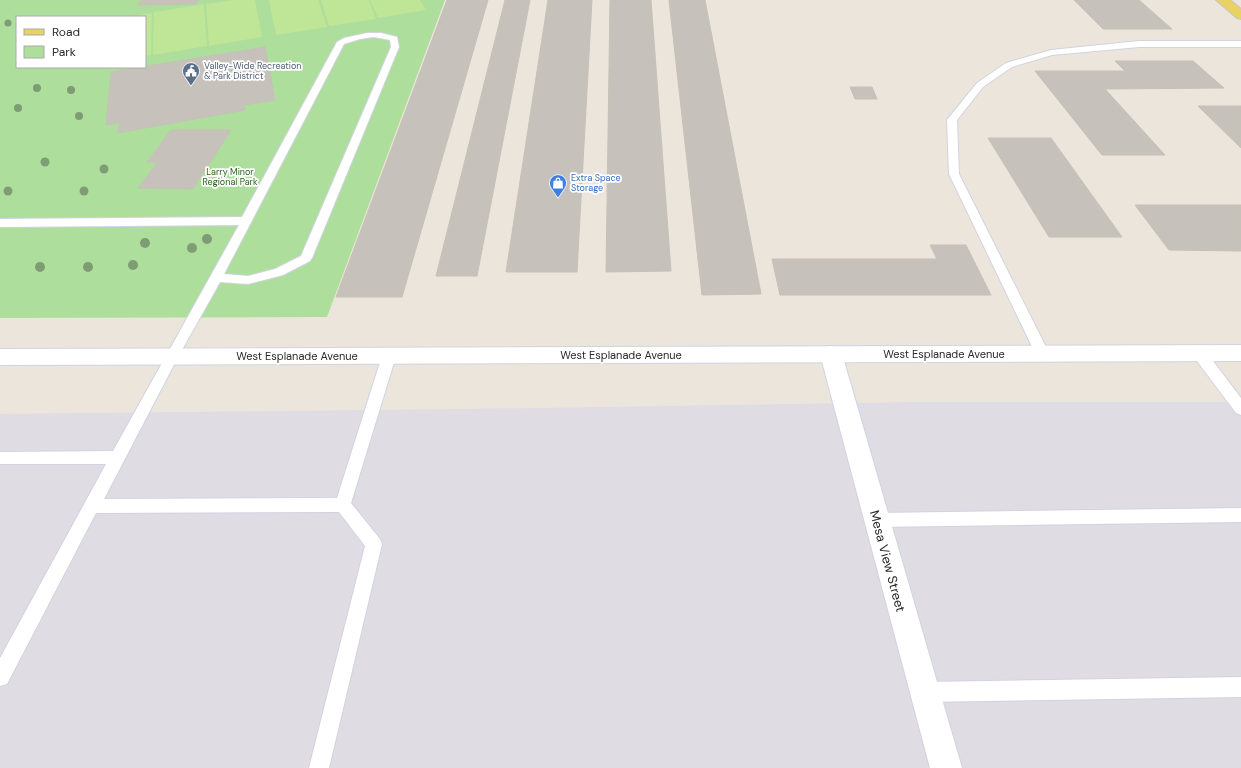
<svg xmlns="http://www.w3.org/2000/svg" width="1241" height="768" font-family="'DM Sans',sans-serif">
	<rect width="100%" height="100%" fill="#ebe5dc"/>
	<polygon fill="#dfdce3" points="919,402 1241,402 1241,768 0,768 0,414 468,409"/>
	<path fill="#adde9b" fill-rule="evenodd" d="M0 0H445L327 317 0 318ZM17 17H145V67H17Z"/>
	<g fill="#bfe597">
		<polygon points="235,0 255,0 262,37 209,46 206,4"/>
		<polygon points="269,0 318,0 327,27 276,35"/>
		<polygon points="321,0 369,0 376,19 329,26"/>
		<polygon points="370,0 420,0 426,10 378,18"/>
		<polygon points="204,4 207,46 153,55 154,12"/>
		<polygon points="152,13 151,55 145,56 145,17 123,17"/>
	</g>
	<g fill="#c6c2bb" stroke="#c6c1b6">
		<polygon points="142,0 199,0 195,4 137,5"/>
		<polygon points="447,0 488,0 402,297 336,297"/>
		<polygon points="505,0 530,0 477,276 436,276"/>
		<polygon points="548,0 592,0 577,272 506,272"/>
		<polygon points="610,0 651,0 671,271 606,272"/>
		<polygon points="669,0 705,0 761,294 702,295"/>
		<polygon points="1074,0 1139,0 1172,29 1103,29"/>
		<polygon points="265,47 275,100 244,105 245,110 117,133 120,123 106,125 111,72"/>
		<polygon points="1115,61 1193,61 1224,88 1105,89 1165,155 1102,155 1035,71 1125,71"/>
		<polygon points="850,87 872,87 877,99 855,99"/>
		<polygon points="1198,106 1241,106 1241,148"/>
		<polygon points="171,130 231,130 193,189 138,188 158,162 147,162"/>
		<polygon points="988,138 1051,138 1122,237 1049,237"/>
		<polygon points="1135,205 1241,205 1241,251 1169,250"/>
		<polygon points="930,245 966,245 991,295 780,295 772,259 937,259"/>
	</g>
	<g fill="none" stroke-linecap="round" stroke-linejoin="round">
		<g stroke="#d1d3e1" stroke-width="2">
			<g id="service">
				<path d="M367 33H381L397 37 399 47 312 258 310 261 283 275 248 284 220 282 178 357 104 499 337 498 382 356 384 352 389 351 394 352 396 356 351 503 380 539 382 544 329 768H309L365 546 339 512 96 513 7 684 0 686V658L106 464H0V452L113 451 239 225 0 227V219L242 217 337 42 344 38ZM374 37 390 40 391 47 301 256 275 269 248 276 224 274 344 44 360 39Z"/>
				<polygon points="1139,41 1241,41 1241,47 1139,47 1052,55 1012,67 983,87 957,120 959,174 1049,353 1047,357 1042,358 1037,357 949,174 947,120 977,83 1006,63 1051,50"/>
				<polygon points="1199,348 1204,349 1241,398 1241,415 1236,413 1194,357 1192,353 1194,349"/>
				<polygon points="1241,508 1241,522 877,527 871,525 869,520 871,515 877,513"/>
				<polygon points="1241,677 1241,697 924,702 917,699 914,692 917,685 924,682"/>
			</g>
		</g>
		<g stroke="#d1d3e1" stroke-width="2">
			<polygon id="minor" points="831,346 839,348 842,354 962,768 930,768 820,354 823,348"/>
		</g>
		<g stroke="#d1d3e1" stroke-width="2">
			<polygon id="secondary" points="1241,345 1241,361 0,365 0,349"/>
		</g>
		<g stroke="#c7c7c7" stroke-width="2">
			<polygon id="primary" points="1216,0 1230,0 1241,9 1241,19 1237,18"/>
		</g>
		<use href="#service" fill="#fff" fill-rule="evenodd"/>
		<use href="#minor" fill="#fff" fill-rule="evenodd"/>
		<use href="#secondary" fill="#fff" fill-rule="evenodd"/>
		<use href="#primary" fill="#e8d263" fill-rule="evenodd"/>
	</g>
	<g fill="#7f9d74">
		<circle cx="8" cy="23" r="3.5"/>
		<circle cx="37" cy="88" r="4"/>
		<circle cx="71" cy="90" r="4"/>
		<circle cx="18" cy="108" r="4"/>
		<circle cx="79" cy="116" r="4"/>
		<circle cx="45" cy="162" r="4.5"/>
		<circle cx="104" cy="169" r="4.5"/>
		<circle cx="8" cy="191" r="4.5"/>
		<circle cx="84" cy="191" r="4.5"/>
		<circle cx="207" cy="239" r="5"/>
		<circle cx="145" cy="243" r="5"/>
		<circle cx="192" cy="248" r="5"/>
		<circle cx="133" cy="265" r="5"/>
		<circle cx="40" cy="267" r="5"/>
		<circle cx="88" cy="267" r="5"/>
	</g>
	<defs>
		<g id="civic-pin" transform="scale(0.9)"><path d="M0 17L-7.5 6A9.5 9.5 0 1 1 7.5 6Z" fill="#5c6f8a" stroke="#fff"/><path d="M-.6-6.5H3V-4.5H.6V-3L4-1V1h2V6H-6V1h2V-1L-.6-3ZM-1.2 2.5V6h2.4V2.5Z" fill="#fff"/></g>
		<g id="shop-pin" transform="scale(0.9)"><path d="M0 17L-7.5 6A9.5 9.5 0 1 1 7.5 6Z" fill="#3f7fe0" stroke="#fff"/><path d="M-5-2.5h2.3a2.7 3.5 0 0 1 5.4 0H5L5.5 6h-11ZM-1.5-2.5h3a1.5 2.3 0 0 0-3 0Z" fill="#fff"/></g>
	</defs>
	<g fill-rule="evenodd">
		<use href="#civic-pin" x="191" y="71"/>
		<use href="#shop-pin" x="558" y="183"/>
	</g>
	<g text-anchor="middle" stroke-width="3.5" stroke-linejoin="round" paint-order="stroke">
		<g font-size="9" fill="#4e5e75" stroke="#fff" text-anchor="start">
			<text x="204" y="69">Valley-Wide Recreation<tspan x="204" dy="10">&amp; Park District</tspan></text>
		</g>
		<g font-size="9" fill="#27621e" stroke="#fff">
			<text x="230" y="175">Larry Minor<tspan x="230" dy="10">Regional Park</tspan></text>
		</g>
		<g font-size="9" fill="#366cbe" stroke="#fff" text-anchor="start">
			<text x="571" y="181">Extra Space<tspan x="571" dy="10">Storage</tspan></text>
		</g>
		<g font-size="11" fill="#292929" stroke="#fff">
			<text x="944" y="358">West Esplanade Avenue</text>
			<text x="621" y="359">West Esplanade Avenue</text>
			<text x="297" y="360">West Esplanade Avenue</text>
		</g>
		<g font-size="13" fill="#292929" stroke="#fff">
			<text transform="translate(888 561) rotate(75)" y="5">Mesa View Street</text>
		</g>
	</g>
	<rect x="16" y="16" width="130" height="52" fill="#ffffff" stroke="#a9a9a9"/>
	<rect x="24" y="29" width="20" height="6" fill="#e8d263" stroke="#a9a9a9"/>
	<text x="52" y="36" font-size="12" fill="#292929">Road</text>
	<rect x="24" y="46" width="20" height="12" fill="#adde9b" stroke="#a9a9a9"/>
	<text x="52" y="56" font-size="12" fill="#292929">Park</text>
</svg>
